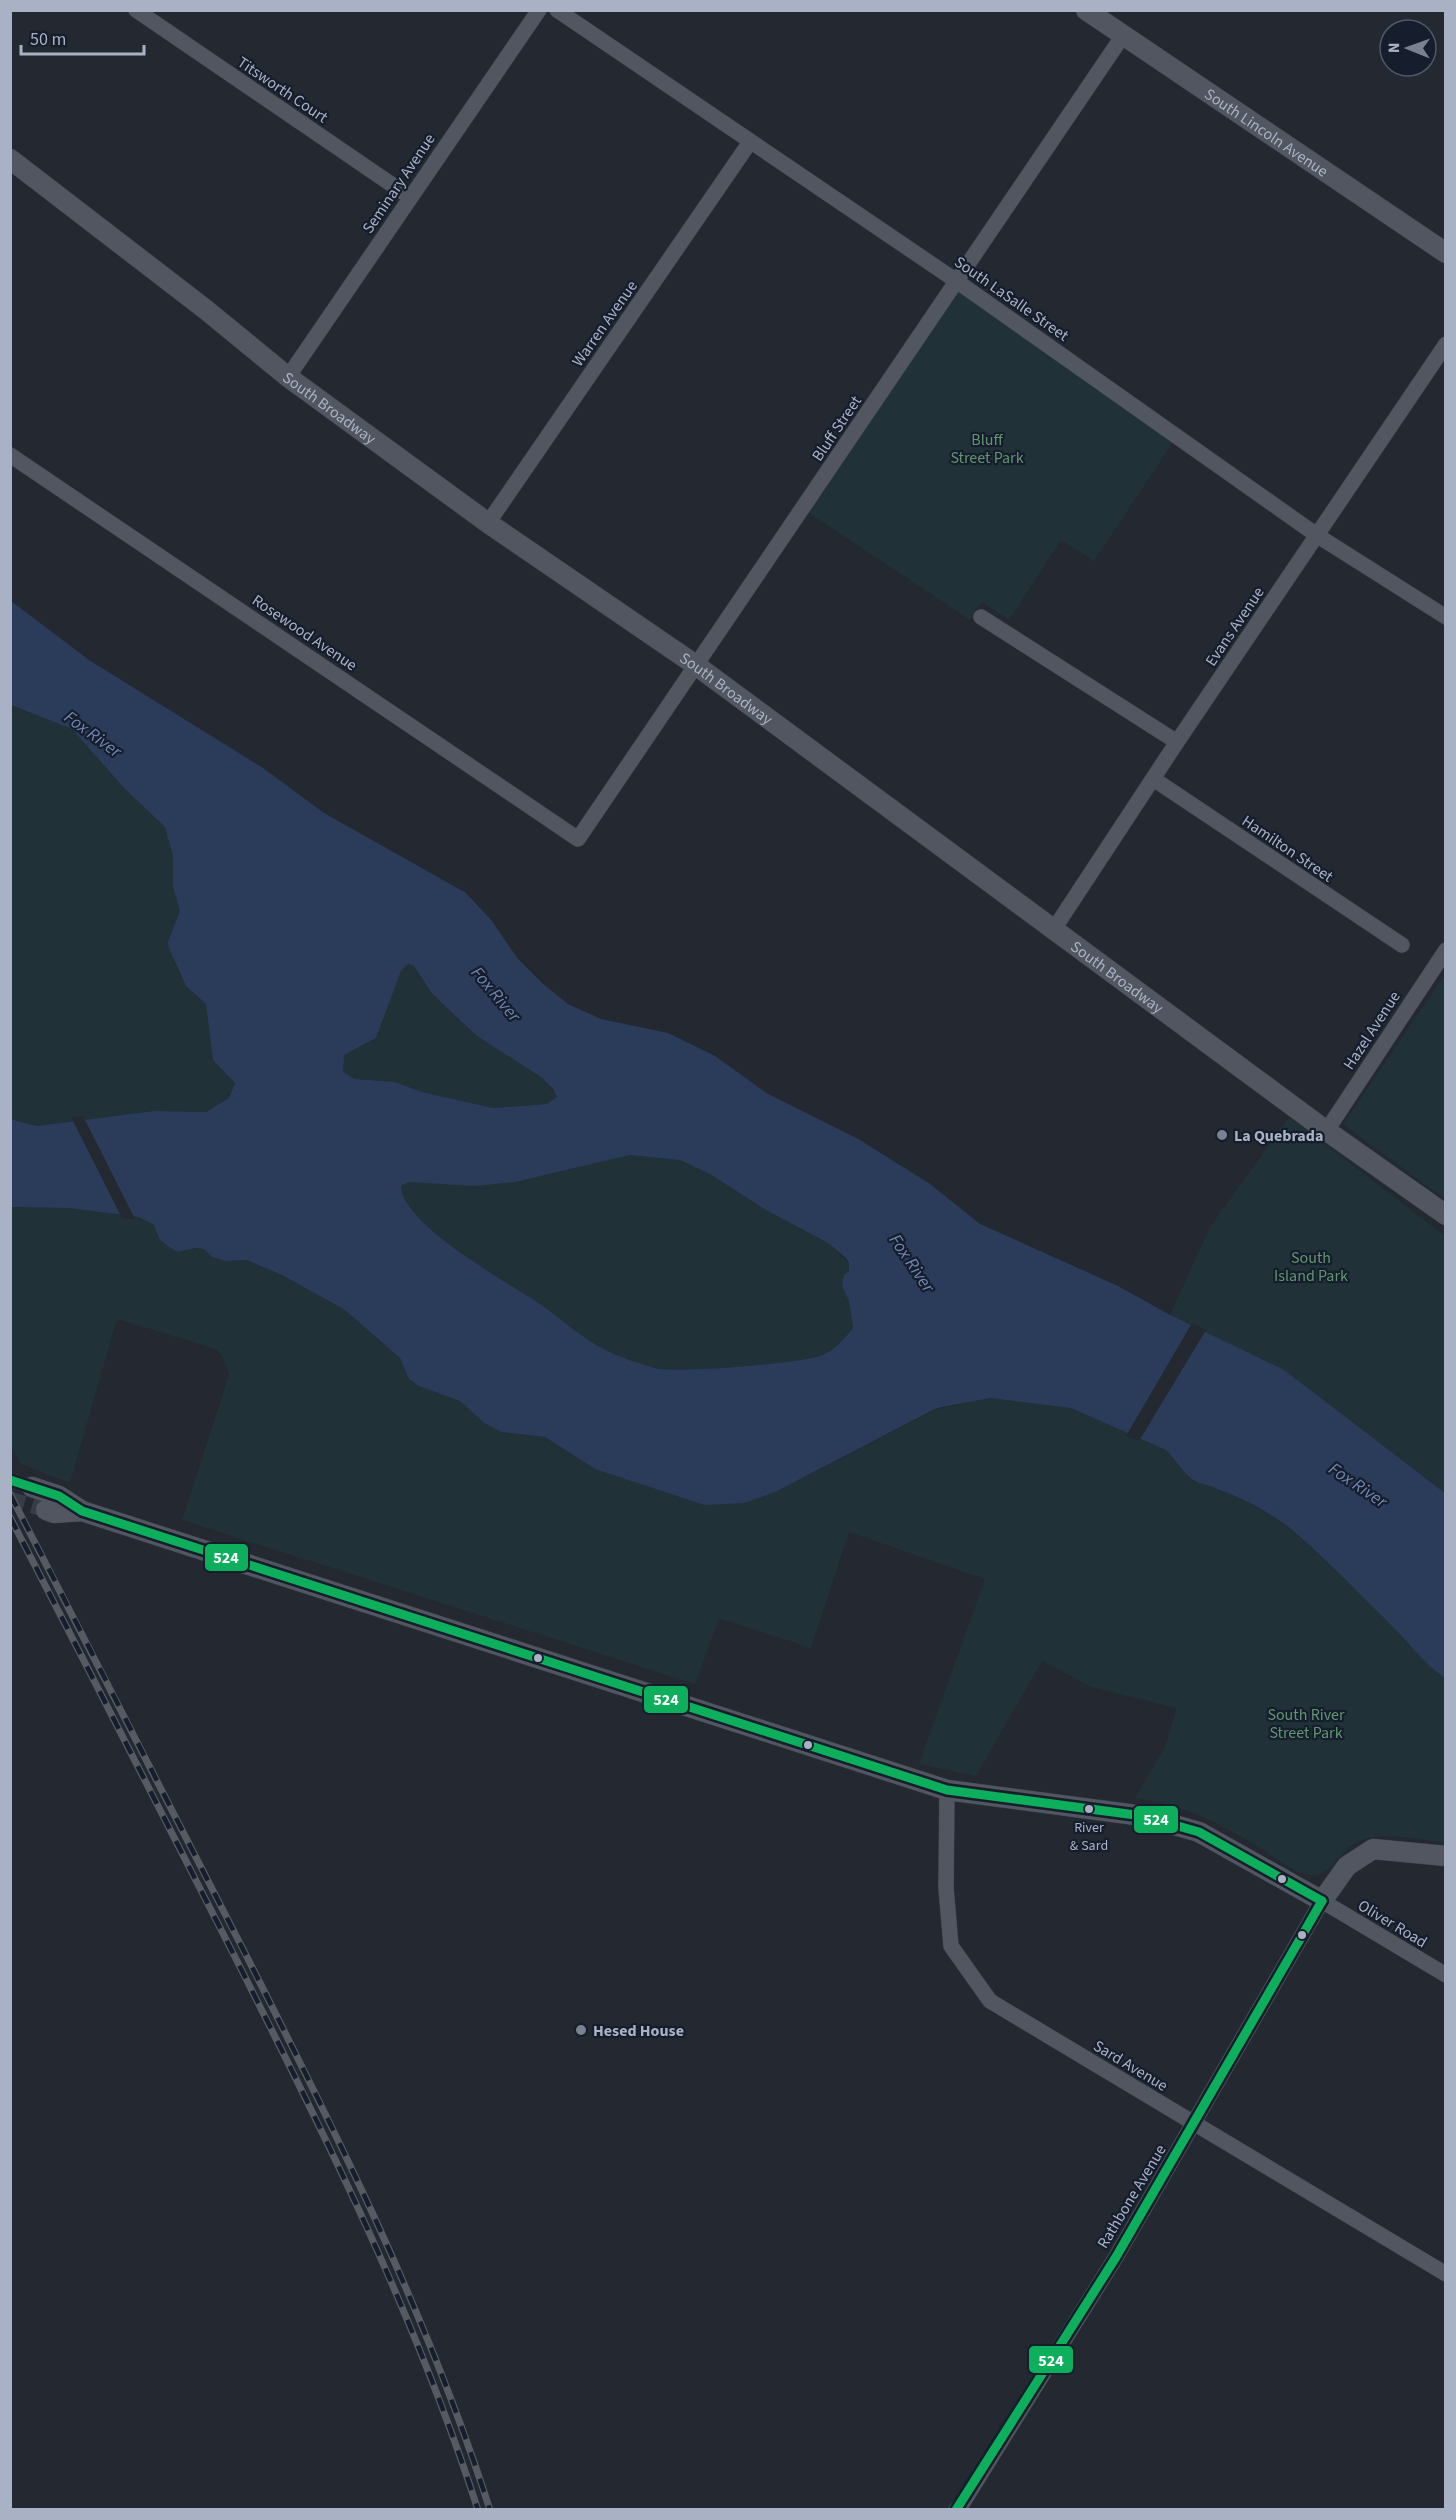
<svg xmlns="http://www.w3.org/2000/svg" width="1456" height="2520" font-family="'Source Sans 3',sans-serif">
	<rect width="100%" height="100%" fill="#232831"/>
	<g fill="#203237">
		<polygon points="955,280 1177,436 1094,561 1061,540 1009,620 982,602 970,620 803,509"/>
		<polygon points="10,705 72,729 125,789 165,827 173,856 173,887 180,911 167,944 186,986 206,1004 213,1060 235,1082 229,1098 206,1112 154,1111 37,1126 11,1119"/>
		<polygon points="408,964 414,966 431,992 446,1007 477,1036 541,1076 557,1097 547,1104 493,1108 422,1092 395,1082 355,1079 343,1072 343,1055 376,1038 401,971"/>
		<polygon points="1445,975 1445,1199 1343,1124"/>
		<polygon points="1289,1117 1445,1236 1445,1493 1385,1447 1170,1315 1210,1227"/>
		<path d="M630 1155 680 1160 710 1174 766 1210 828 1243 849 1263V1271L842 1286 849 1301 853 1328C844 1339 836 1349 823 1355 805 1363 674 1374 655 1368 638 1363 619 1357 604 1349 581 1338 561 1318 540 1304 509 1283 402 1225 401 1186L407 1182H515Z"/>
		<path d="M10 1207 69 1208 139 1217 154 1225 160 1240 178 1251 195 1248 204 1249 212 1257 225 1261 247 1260 284 1276 345 1310 400 1358 409 1379 419 1386 460 1401 484 1423 501 1432 545 1437 595 1469 704 1505 775 1492 937 1409 991 1398 1071 1408 1166 1450C1177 1460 1184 1476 1197 1482 1203 1485 1209 1485 1215 1488 1242 1498 1268 1511 1291 1530 1327 1560 1360 1594 1393 1627 1411 1645 1424 1664 1445 1678V1843C1417 1839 1382 1830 1355 1843 1337 1852 1329 1882 1304 1874 1288 1869 1272 1855 1257 1846 1218 1822 1182 1804 1135 1798L1165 1747 1177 1708 1091 1687 1042 1661 976 1776 919 1764 985 1579 849 1532 811 1648 719 1618 695 1684 182 1520 229 1375C227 1364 223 1357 216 1349L117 1319 70 1483 21 1464 10 1446Z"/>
	</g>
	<path fill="#2b3c5b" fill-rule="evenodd" d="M11 601 89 660 263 768 324 813 466 893 491 920 518 959 543 984 568 1004 601 1019 668 1033 715 1056 768 1094 860 1140 930 1184 980 1224 1118 1286 1170 1315 1284 1370 1445 1493V1678C1424 1664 1411 1645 1393 1627 1360 1594 1327 1560 1291 1529 1268 1511 1242 1498 1215 1488 1209 1485 1203 1485 1197 1482 1184 1476 1177 1460 1166 1450L1071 1408 991 1398 937 1408 775 1492 744 1503 704 1505 595 1469 545 1437 501 1432 484 1423 460 1401 419 1386 409 1379 400 1358 345 1310 284 1276 247 1260 225 1261 212 1257 204 1249 195 1248 178 1252 169 1247 160 1240 154 1225 139 1217 69 1208 11 1207 10 1119 37 1126 154 1111 206 1112 229 1098 235 1083 213 1060 206 1004 186 986 167 944 180 911 173 887V856L165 827 125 789 72 729 11 705ZM408 964 414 966 431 992 446 1007 477 1036 541 1077 553 1089 557 1097 547 1104 493 1108 422 1092 395 1082 355 1079 343 1072 344 1055 376 1038 401 971ZM630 1155 680 1160 710 1174 766 1210 828 1243 846 1258 849 1263V1271L844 1275 842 1286 849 1301 853 1328C844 1339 836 1349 823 1355 805 1363 674 1374 655 1368 638 1363 619 1357 604 1349 581 1338 561 1318 540 1304 509 1283 402 1225 401 1186L408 1182 474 1186 515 1182Z"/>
	<g fill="#232831">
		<polygon points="83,1116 135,1219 122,1218 71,1117"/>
		<polygon points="1192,1323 1206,1330 1139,1441 1126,1436"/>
	</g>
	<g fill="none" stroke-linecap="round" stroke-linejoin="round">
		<g stroke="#373d47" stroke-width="15" stroke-dasharray="15 8" stroke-linecap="butt">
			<polyline points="10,1480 32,1487"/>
			<polyline points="10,1499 46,1510"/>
		</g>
		<g stroke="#40444c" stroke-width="16">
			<g id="minor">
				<polyline points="136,10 410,197"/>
				<polyline points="557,10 955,280 1318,536 1446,617"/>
				<polyline points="288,377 539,10"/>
				<polyline points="10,455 578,839 1122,37"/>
				<polyline points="488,523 750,142"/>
				<polyline points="981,617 1177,742"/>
				<polyline points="1155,780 1402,945"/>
				<polyline points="1054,929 1177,742 1446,344"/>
				<polyline points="1327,1130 1446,950"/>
				<polyline points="947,1790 946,1888 951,1946 990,2001 1446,2274"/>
				<polyline points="956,2510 962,2504 1116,2257 1322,1901 1446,1975"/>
			</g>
		</g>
		<g stroke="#40444c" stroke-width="21">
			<g id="tertiary">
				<path id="s1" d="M1086 10 1446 253"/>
				<path id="s2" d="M10 159 205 309 288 377 488 523 697 666 1317 1124 1446 1215"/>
				<polyline points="32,1487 59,1496 82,1511 947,1790 1143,1816 1199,1832 1322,1901 1347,1866 1373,1849 1446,1856"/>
				<polyline points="46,1510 54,1513 82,1511"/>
			</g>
		</g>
		<use href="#minor" stroke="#525660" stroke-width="15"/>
		<use href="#tertiary" stroke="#525660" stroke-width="20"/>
		<g stroke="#565a63" stroke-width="7">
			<g id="rail">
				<path d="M10 1494C90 1648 168 1803 247 1957 338 2137 428 2316 490 2510"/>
				<path d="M10 1517C86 1664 161 1812 236 1959 327 2139 416 2317 478 2510"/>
			</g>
		</g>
		<use href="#rail" stroke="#161d2c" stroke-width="4.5" stroke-dasharray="14" stroke-linecap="butt"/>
		<g stroke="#161d2c" stroke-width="14">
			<g id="bus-1">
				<polyline points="10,1480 59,1496 82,1511 947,1790 1143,1816 1199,1832 1322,1901"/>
				<polyline points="956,2510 1116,2257 1322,1901"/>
			</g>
		</g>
		<use href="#bus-1" stroke="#0daf5c" stroke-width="9"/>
	</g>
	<g fill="#7a8291" stroke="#161d2c" stroke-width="2">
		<circle cx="1222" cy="1135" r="6"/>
		<circle cx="581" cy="2030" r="6"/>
	</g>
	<g fill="#a9b2c5" stroke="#161d2c" stroke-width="2">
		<circle cx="538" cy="1658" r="5"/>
		<circle cx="808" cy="1745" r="5"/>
		<circle cx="1089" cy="1809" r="5"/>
		<circle cx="1282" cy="1879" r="5"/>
		<circle cx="1302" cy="1935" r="5"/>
	</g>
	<g text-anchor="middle" stroke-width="4.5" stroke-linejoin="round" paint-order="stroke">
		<g font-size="14" fill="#a9b2c5" stroke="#161d2c">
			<text x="1089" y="1832">River<tspan x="1089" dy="18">&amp; Sard</tspan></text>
		</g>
		<g font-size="16" fill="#a9b2c5" stroke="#161d2c">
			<text transform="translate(283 89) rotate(34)" y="6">Titsworth Court</text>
			<text dy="6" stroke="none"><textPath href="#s1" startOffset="218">South Lincoln Avenue</textPath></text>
			<text transform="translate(398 183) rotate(-56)" y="6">Seminary Avenue</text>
			<text transform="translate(1012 298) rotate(35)" y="6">South LaSalle Street</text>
			<text transform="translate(604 323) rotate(-55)" y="6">Warren Avenue</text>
			<text dy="6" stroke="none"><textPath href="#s2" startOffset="405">South Broadway</textPath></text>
			<text transform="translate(836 428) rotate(-56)" y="6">Bluff Street</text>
			<text transform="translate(1234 626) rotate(-56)" y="6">Evans Avenue</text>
			<text transform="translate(305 632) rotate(34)" y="6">Rosewood Avenue</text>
			<text dy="6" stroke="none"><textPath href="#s2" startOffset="891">South Broadway</textPath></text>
			<text transform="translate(1288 848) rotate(34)" y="6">Hamilton Street</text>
			<text dy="6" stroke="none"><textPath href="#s2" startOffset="1377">South Broadway</textPath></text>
			<text transform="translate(1371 1030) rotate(-57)" y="6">Hazel Avenue</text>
			<text transform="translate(1393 1923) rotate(31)" y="6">Oliver Road</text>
			<text transform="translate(1131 2065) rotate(31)" y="6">Sard Avenue</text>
			<text transform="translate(1131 2196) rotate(-59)" y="6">Rathbone Avenue</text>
		</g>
		<g font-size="16" fill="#609770" stroke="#161d2c">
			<text x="987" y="445">Bluff<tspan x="987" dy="18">Street Park</tspan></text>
			<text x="1311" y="1263">South<tspan x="1311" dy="18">Island Park</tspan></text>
			<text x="1306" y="1720">South River<tspan x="1306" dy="18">Street Park</tspan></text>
		</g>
		<g font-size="16" font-weight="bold" fill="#a9b2c5" stroke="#161d2c" text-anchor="start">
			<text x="1234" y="1141">La Quebrada</text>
			<text x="593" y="2036">Hesed House</text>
		</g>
		<g font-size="18" font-style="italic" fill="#6e86b2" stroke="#161d2c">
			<text transform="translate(93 734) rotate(36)" y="6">Fox River</text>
			<text transform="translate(496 994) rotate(50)" y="6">Fox River</text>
			<text transform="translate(912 1263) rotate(56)" y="6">Fox River</text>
			<text transform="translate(1358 1485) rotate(34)" y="6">Fox River</text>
		</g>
	</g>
	<g stroke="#161d2c" stroke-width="2">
		<rect x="204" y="1543" width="45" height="29" rx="6" fill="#0daf5c"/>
		<rect x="643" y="1685" width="46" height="29" rx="6" fill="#0daf5c"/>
		<rect x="1133" y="1805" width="46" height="29" rx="6" fill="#0daf5c"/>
		<rect x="1028" y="2345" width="46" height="29" rx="6" fill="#0daf5c"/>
	</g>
	<g font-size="16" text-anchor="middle" font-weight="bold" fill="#fff">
		<text x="226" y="1563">524</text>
		<text x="666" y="1705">524</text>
		<text x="1156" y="1825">524</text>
		<text x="1051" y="2366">524</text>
	</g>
	<rect width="1456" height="2520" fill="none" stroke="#a9b2c5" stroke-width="24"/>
	<g transform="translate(1408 48) rotate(271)"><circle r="28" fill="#161d2c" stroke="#515969" stroke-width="1.5"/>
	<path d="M0-4.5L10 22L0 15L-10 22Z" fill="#7a8291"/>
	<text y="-9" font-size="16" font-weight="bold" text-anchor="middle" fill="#a9b2c5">N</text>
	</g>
	<path d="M21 45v9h123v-9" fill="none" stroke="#a9b2c5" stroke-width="3"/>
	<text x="30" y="45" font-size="18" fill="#a9b2c5" stroke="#161d2c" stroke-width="4.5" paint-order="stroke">50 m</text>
</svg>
